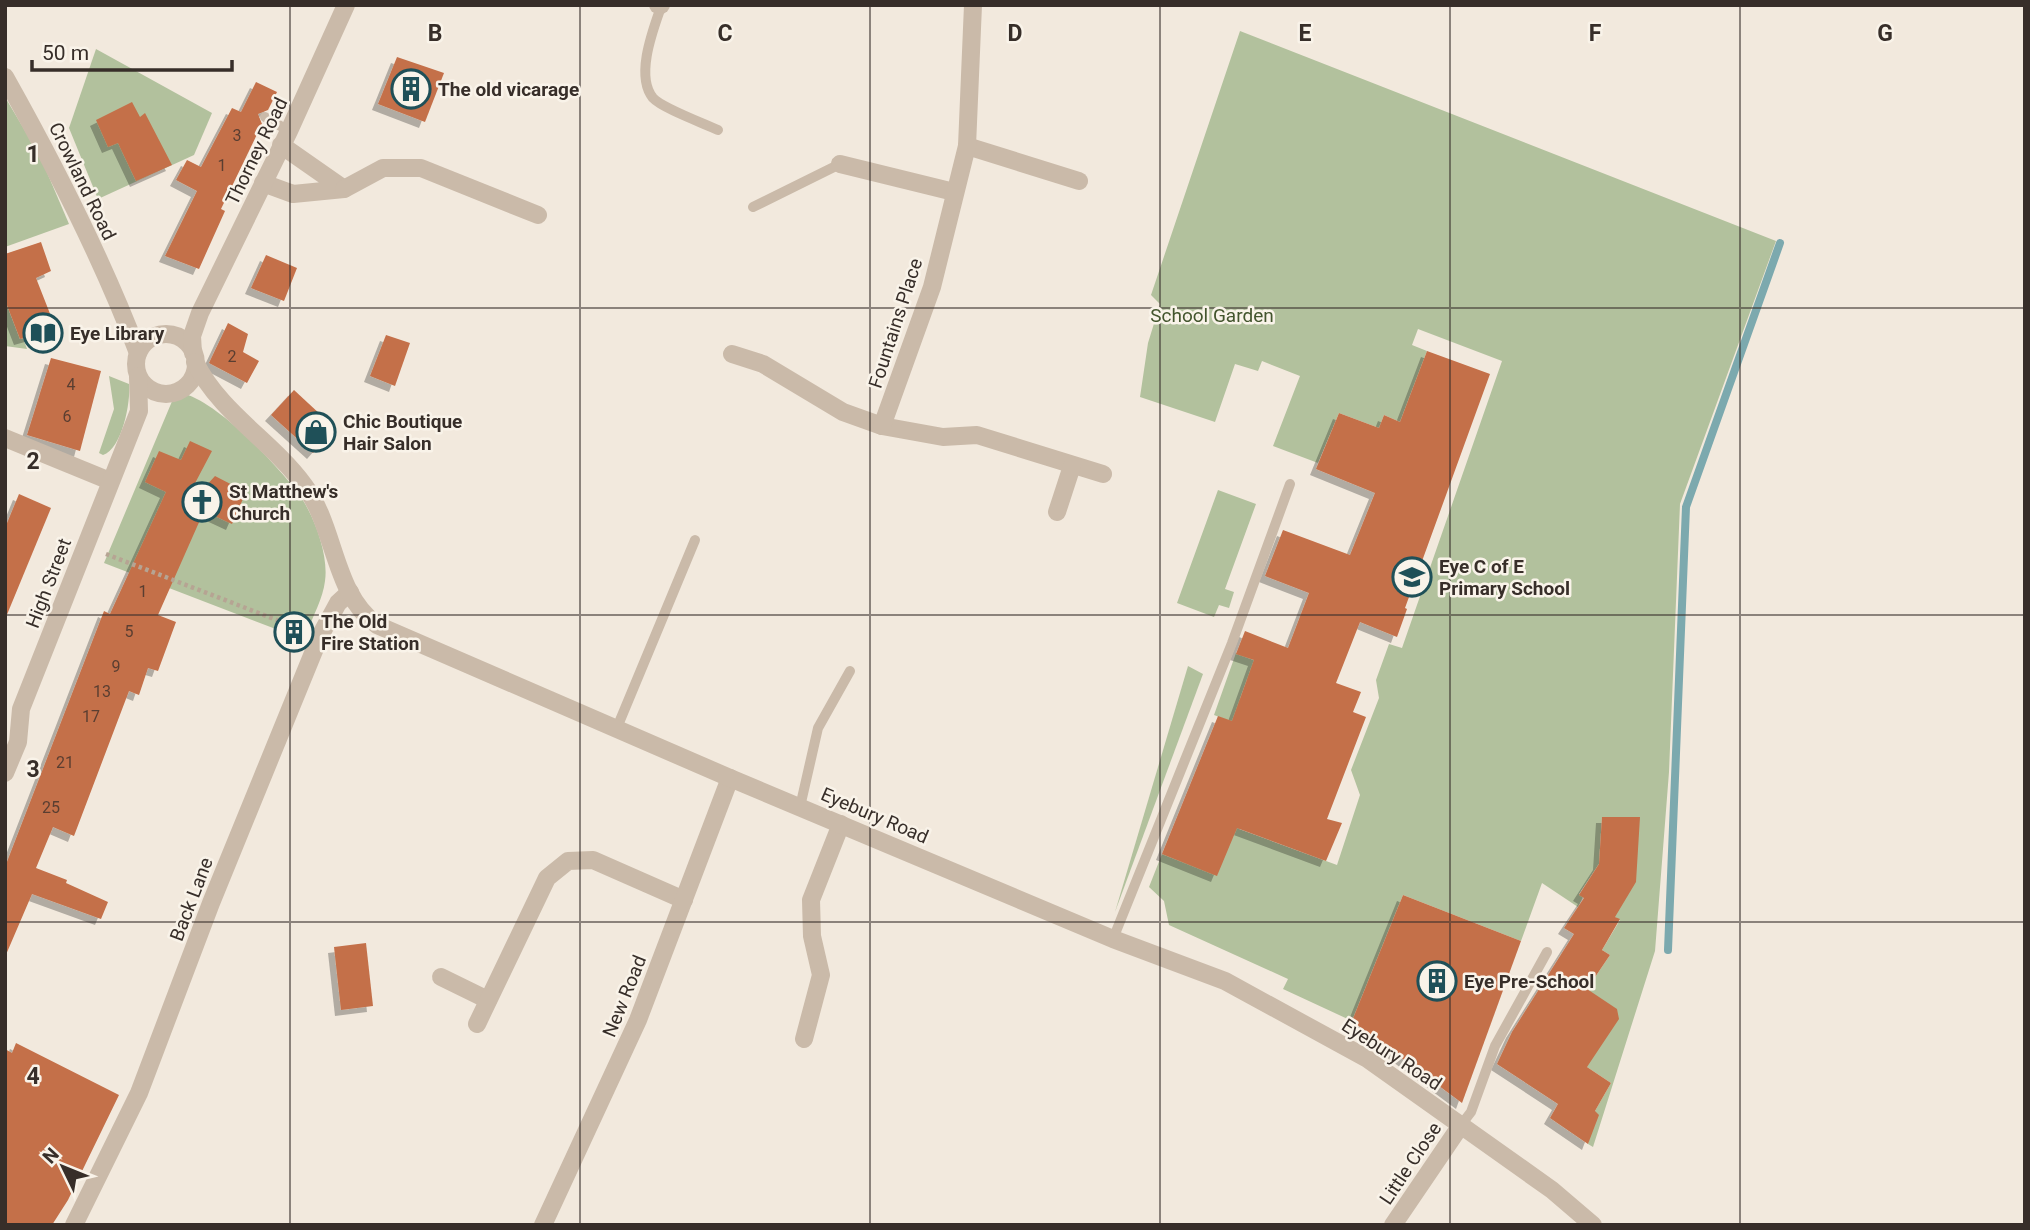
<svg xmlns="http://www.w3.org/2000/svg" width="2030" height="1230" font-family="Roboto,sans-serif">
	<defs>
		<filter id="shadow"><feDropShadow dx="-6" dy="6" stdDeviation="0" flood-color="#0004"/></filter>
	</defs>
	<rect width="100%" height="100%" fill="#f2e9dd"/>
	<g fill="#b2c19d">
		<polygon points="1240,31 1776,241 1680,504 1669,772 1655,951 1593,1147 1588,1144 1595,1111 1611,1083 1587,1067 1587,989 1610,955 1602,950 1620,920 1615,917 1602,818 1599,864 1579,894 1583,897 1578,907 1542,883 1521,941 1403,895 1352,1021 1283,989 1288,979 1169,925 1164,901 1149,887 1162,854 1217,875 1252,772 1239,829 1337,865 1360,795 1351,770 1379,698 1376,680 1389,644 1402,648 1502,361 1418,329 1412,345 1427,351 1400,422 1384,415 1379,428 1339,413 1318,463 1273,446 1300,376 1262,361 1258,371 1235,364 1215,422 1140,397 1148,343 1160,304 1151,295"/>
		<polygon points="96,49 212,113 194,155 98,199 69,128"/>
		<polygon points="5,97 40,156 69,224 5,247"/>
		<polygon points="5,300 20,339 23,338 27,349 5,346"/>
		<path d="M109 376 129 384C131 402 122 449 103 455L99 453 114 409Z"/>
		<path d="M188 395C223 408 272 460 296 490 313 512 329 554 325 581 323 598 313 616 307 632L284 624 281 631 104 563 173 399Z"/>
		<polygon points="1218,490 1256,504 1225,589 1234,592 1229,608 1219,605 1214,617 1177,603"/>
		<polygon points="1236,653 1261,663 1247,680 1240,699 1264,734 1214,715"/>
		<polygon points="1188,666 1203,674 1115,912"/>
	</g>
	<g fill="none" stroke-linecap="round" stroke-linejoin="round">
		<polyline stroke="#7ca9ae" stroke-width="8" points="1668,950 1686,507 1780,243"/>
	</g>
	<g fill="#c47049" filter="url(#shadow)">
		<polygon points="397,57 444,73 425,122 378,104"/>
		<polygon points="256,82 277,92 268,110 258,114 262,124 221,209 225,211 199,269 165,256 197,191 176,180 187,160 201,167 232,108 241,112"/>
		<polygon points="132,102 140,117 145,113 172,165 136,181 118,143 108,147 96,120"/>
		<polygon points="41,242 51,271 36,278 56,329 20,339 5,300 5,254"/>
		<polygon points="266,255 297,268 284,301 251,288"/>
		<polygon points="228,323 248,334 243,352 259,361 247,383 209,363"/>
		<polygon points="386,335 410,343 395,386 370,376"/>
		<polygon points="1427,351 1490,374 1405,608 1407,609 1397,637 1360,622 1336,683 1361,692 1353,712 1366,717 1327,819 1342,823 1326,861 1237,828 1217,876 1162,854 1218,716 1232,721 1254,660 1236,654 1245,631 1288,648 1309,593 1265,576 1283,530 1350,555 1375,493 1316,469 1339,413 1379,428 1384,415 1400,422"/>
		<polygon points="51,358 101,371 80,451 27,435"/>
		<polygon points="294,390 335,428 313,453 271,415"/>
		<polygon points="190,441 212,451 183,506 186,508 215,476 246,492 232,524 204,511 158,615 176,622 158,671 148,668 139,695 129,691 74,836 53,827 36,868 67,880 66,883 108,902 101,919 32,894 5,957 5,867 104,611 110,614 166,492 145,482 159,451 181,460"/>
		<polygon points="19,494 51,508 6,617 5,528"/>
		<polygon points="1602,817 1640,817 1636,882 1615,917 1620,919 1602,950 1610,955 1587,989 1617,1009 1619,1019 1587,1067 1611,1083 1595,1111 1599,1115 1588,1144 1550,1118 1558,1104 1497,1064 1512,1032 1574,934 1564,928 1584,898 1579,895 1599,864"/>
		<polygon points="1403,895 1521,941 1462,1103 1352,1021"/>
		<polygon points="366,943 373,1006 341,1010 334,947"/>
		<polygon points="16,1043 119,1095 68,1200 52,1225 5,1225 5,1049 12,1053"/>
	</g>
	<g fill="none" stroke-linecap="round" stroke-linejoin="round">
		<polyline stroke="#b6a493" stroke-width="4.5" stroke-dasharray="3.5 3.5" stroke-linecap="butt" points="106,554 300,629"/>
		<g stroke="#cabaa9" stroke-width="10">
			<path d="M661 7C653 30 635 76 653 98 662 108 703 123 718 130"/>
			<polyline points="265,117 289,131"/>
			<polyline points="753,207 840,164"/>
			<polyline points="616,730 695,540"/>
			<polyline points="800,807 818,728 850,671"/>
			<polyline points="1113,939 1232,643 1290,484"/>
			<polyline points="1461,1125 1471,1112 1495,1046 1547,952"/>
		</g>
		<g stroke="#cabaa9" stroke-width="18">
			<polyline points="658,5 661,5"/>
			<polyline points="967,146 1079,181"/>
			<polyline points="840,164 954,192"/>
			<polyline points="263,183 293,194 344,189 281,145"/>
			<polyline points="344,189 383,168 421,168 538,215"/>
			<polyline points="732,354 763,364 843,412 882,426 943,437 977,435 1103,474"/>
			<polyline points="882,426 932,287 967,146 973,5"/>
			<polyline points="5,438 110,481"/>
			<polyline points="1057,512 1072,466"/>
			<polyline points="441,977 488,1000"/>
			<polyline points="477,1024 547,878 568,861 593,860 684,900"/>
			<polyline points="804,1039 821,975 812,936 811,900 841,824"/>
			<polyline points="74,1225 139,1093 211,903 320,636 338,603 350,592"/>
			<polyline points="543,1225 638,1020 730,778"/>
			<polyline points="1393,1225 1461,1125"/>
		</g>
		<g stroke="#cabaa9" stroke-width="18">
			<path d="M5 77C55 166 102 258 138 353"/>
			<circle cx="166" cy="364" r="30"/>
			<polyline points="193,353 192,336 200,313 289,131 346,5"/>
			<path d="M195 362C221 414 271 440 304 485 336 527 333 594 377 625L730 778 1113 939 1225 981 1366 1058 1552 1190 1593 1225"/>
			<polyline points="5,773 18,742 21,709 139,411 138,376"/>
		</g>
	</g>
	<path fill="none" stroke="#372e29" stroke-width="2" stroke-opacity="0.55" d="M290 5V1225M580 5V1225M870 5V1225M1160 5V1225M1450 5V1225M1740 5V1225M5 308H2025M5 615H2025M5 922H2025"/>
	<defs>
		<g id="building-ring" transform="scale(2.0125)"><circle r="9.5" fill="#f9f3e9" stroke="#1f5058" stroke-width="1.5"/><path d="M-4-6H4V6H1V3H-1V6H-4ZM-2.5-4.3h1.7v1.8h-1.7ZM.8-4.3h1.7v1.8H.8ZM-2.5-1h1.7V.8h-1.7ZM.8-1h1.7V.8H.8Z" fill="#1f5058"/></g>
		<g id="library-ring" transform="scale(2.0125)"><circle r="9.5" fill="#f9f3e9" stroke="#1f5058" stroke-width="1.5"/><path d="M-6-4Q-3-5.5-.7-3.5V5Q-3 3-6 4ZM6-4Q3-5.5 .7-3.5V5Q3 3 6 4Z" fill="#1f5058"/></g>
		<g id="shop-ring" transform="scale(2.0125)"><circle r="9.5" fill="#f9f3e9" stroke="#1f5058" stroke-width="1.5"/><path d="M-5-2.5h2.3a2.7 3.5 0 0 1 5.4 0H5L5.5 6h-11ZM-1.5-2.5h3a1.5 2.3 0 0 0-3 0Z" fill="#1f5058"/></g>
		<g id="church-ring" transform="scale(2.0125)"><circle r="9.5" fill="#f9f3e9" stroke="#1f5058" stroke-width="1.5"/><path d="M-1.2-6h2.4v3.5h3.3v2.4h-3.3V6h-2.4V-.1h-3.3v-2.4h3.3Z" fill="#1f5058"/></g>
		<g id="school-ring" transform="scale(2.0125)"><circle r="9.5" fill="#f9f3e9" stroke="#1f5058" stroke-width="1.5"/><path d="M0-5L7-2L0 1L-7-2ZM-4 1L0 2.5L4 1V4Q0 6-4 4Z" fill="#1f5058"/></g>
	</defs>
	<g fill-rule="evenodd">
		<use href="#building-ring" x="411" y="89"/>
		<use href="#library-ring" x="43" y="333"/>
		<use href="#shop-ring" x="316" y="432"/>
		<use href="#church-ring" x="202" y="502"/>
		<use href="#school-ring" x="1412" y="577"/>
		<use href="#building-ring" x="294" y="632"/>
		<use href="#building-ring" x="1437" y="981"/>
	</g>
	<g text-anchor="middle" stroke-width="5" stroke-linejoin="round" paint-order="stroke">
		<g font-size="16" fill="#5a3e31">
			<text x="237" y="141">3</text>
			<text x="222" y="171">1</text>
			<text x="232" y="362">2</text>
			<text x="71" y="390">4</text>
			<text x="67" y="422">6</text>
			<text x="143" y="597">1</text>
			<text x="129" y="637">5</text>
			<text x="116" y="672">9</text>
			<text x="102" y="697">13</text>
			<text x="91" y="722">17</text>
			<text x="65" y="768">21</text>
			<text x="51" y="813">25</text>
		</g>
		<g font-size="19" font-weight="bold" fill="#372e29" stroke="#f9f3e9" text-anchor="start">
			<text x="438" y="96">The old vicarage</text>
			<text x="70" y="340">Eye Library</text>
			<text x="343" y="428">Chic Boutique<tspan x="343" dy="22">Hair Salon</tspan></text>
			<text x="229" y="498">St Matthew's<tspan x="229" dy="22">Church</tspan></text>
			<text x="1439" y="573">Eye C of E<tspan x="1439" dy="22">Primary School</tspan></text>
			<text x="321" y="628">The Old<tspan x="321" dy="22">Fire Station</tspan></text>
			<text x="1464" y="988">Eye Pre-School</text>
		</g>
		<g font-size="19" fill="#372e29" stroke="#f9f3e9">
			<text transform="translate(256 151) rotate(-64)" y="7">Thorney Road</text>
			<text transform="translate(83 181) rotate(64)" y="7">Crowland Road</text>
			<text transform="translate(895 323) rotate(-72)" y="7">Fountains Place</text>
			<text transform="translate(48 583) rotate(-69)" y="7">High Street</text>
			<text transform="translate(875 815) rotate(23)" y="7">Eyebury Road</text>
			<text transform="translate(191 899) rotate(-69)" y="7">Back Lane</text>
			<text transform="translate(624 996) rotate(-68)" y="7">New Road</text>
			<text transform="translate(1392 1054) rotate(33)" y="7">Eyebury Road</text>
			<text transform="translate(1410 1163) rotate(-56)" y="7">Little Close</text>
		</g>
		<g font-size="19" fill="#43552d" stroke="#f9f3e9">
			<text x="1212" y="322">School Garden</text>
		</g>
	</g>
	<g font-size="23" text-anchor="middle" font-weight="bold" fill="#372e29" stroke="#f9f3e9" stroke-width="5" stroke-linejoin="round" paint-order="stroke">
		<text x="435" y="41">B</text>
		<text x="725" y="41">C</text>
		<text x="1015" y="41">D</text>
		<text x="1305" y="41">E</text>
		<text x="1595" y="41">F</text>
		<text x="1885" y="41">G</text>
		<text x="33" y="162">1</text>
		<text x="33" y="469">2</text>
		<text x="33" y="777">3</text>
		<text x="33" y="1084">4</text>
	</g>
	<rect width="2030" height="1230" fill="none" stroke="#372e29" stroke-width="14"/>
	<g transform="translate(63 1167) rotate(313)" stroke="#f9f3e9" stroke-width="5" paint-order="stroke">
	<path d="M0-5L12 26L0 18L-12 26Z" fill="#372e29"/>
	<text y="-10" font-size="19" font-weight="bold" text-anchor="middle" fill="#372e29">N</text>
	</g>
	<path d="M32 60v10h200v-10" fill="none" stroke="#372e29" stroke-width="3.5"/>
	<text x="42" y="60" font-size="21" fill="#372e29" stroke="#f9f3e9" stroke-width="5" paint-order="stroke">50 m</text>
</svg>
